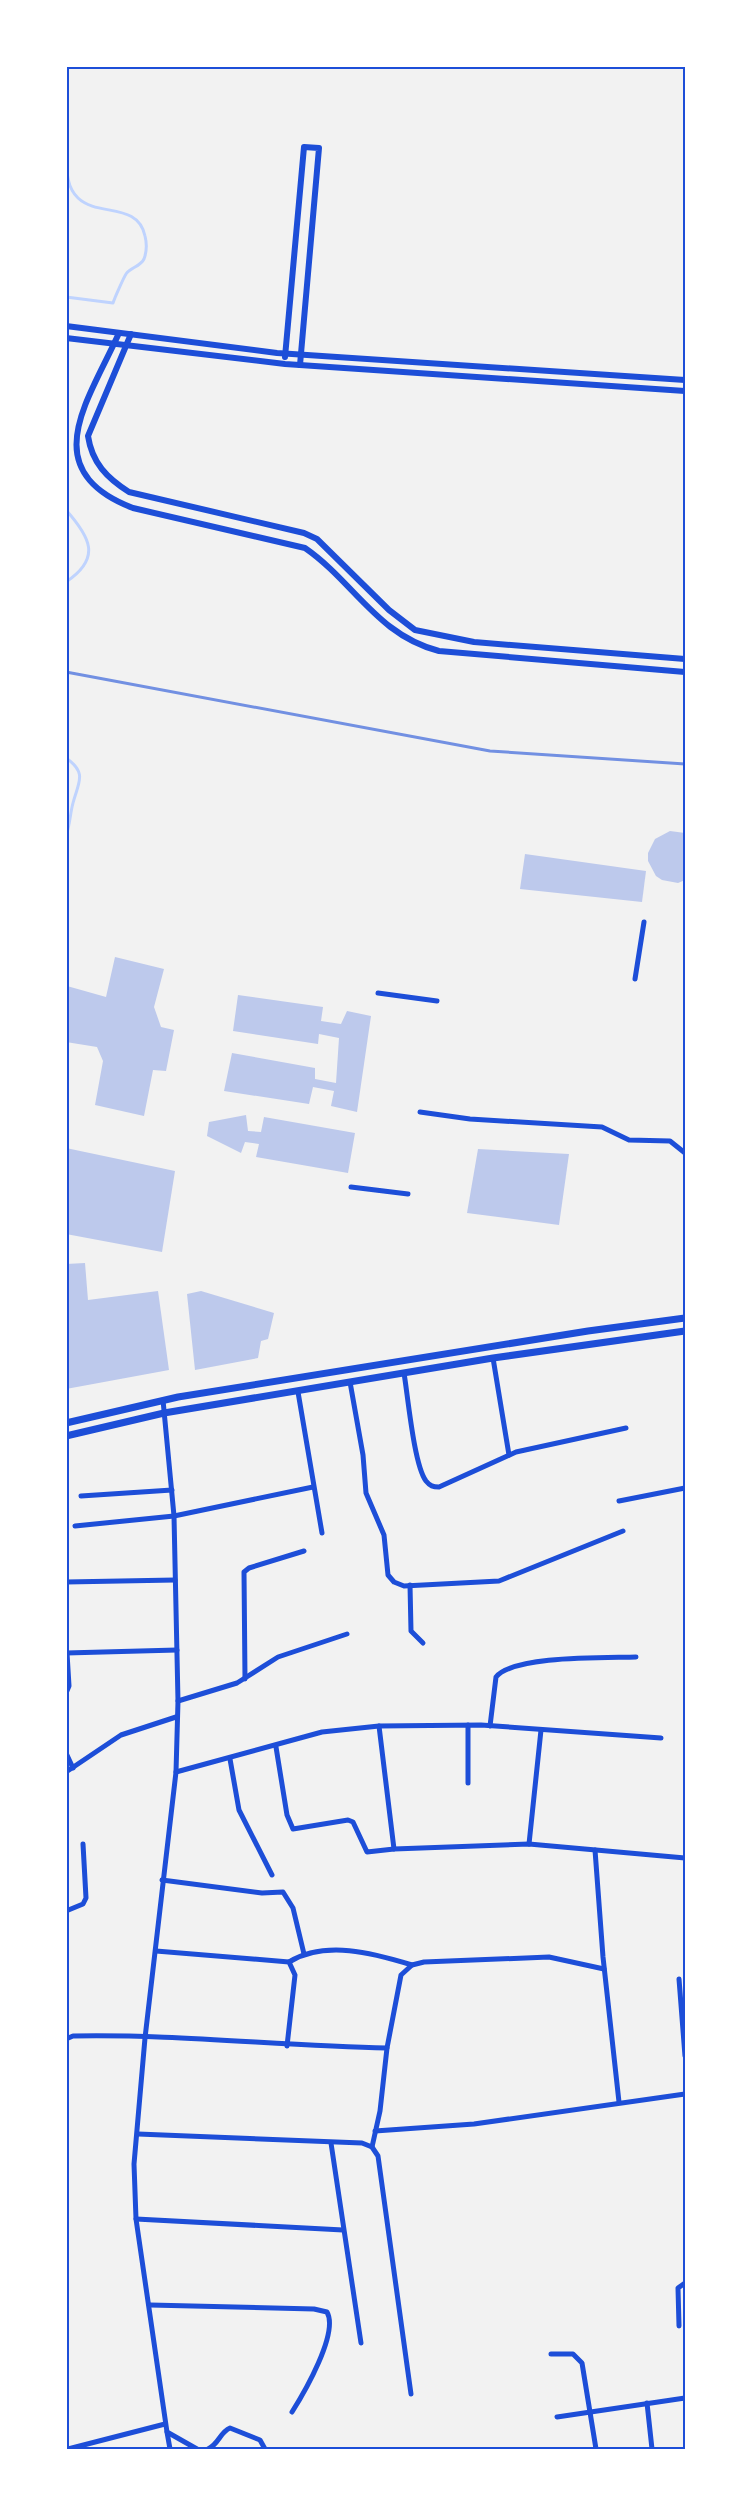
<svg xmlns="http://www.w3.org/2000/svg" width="751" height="2515" font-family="Helvetica,sans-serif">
	<rect width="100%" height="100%" fill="#f2f2f2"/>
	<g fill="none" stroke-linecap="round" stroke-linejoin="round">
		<g stroke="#bfd3fe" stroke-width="3">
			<path d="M66 150C67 166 65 186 78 198 98 217 138 202 145 236 147 244 147 251 144 259 140 267 131 267 126 274 124 277 115 297 113 303L66 297"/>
			<path d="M66 510C90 537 102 558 66 582"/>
			<path d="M66 758C88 773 78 783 73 803 70 814 70 825 66 836"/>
		</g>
	</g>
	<g fill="#bdc9ec">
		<polygon points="670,831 685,833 685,880 678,883 662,880 656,876 648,861 648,853 655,839"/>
		<polygon points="525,854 646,871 642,902 520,889"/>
		<polygon points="115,957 164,969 154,1007 161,1027 174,1030 166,1071 153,1070 144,1116 95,1105 103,1061 97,1047 66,1042 67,986 106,997"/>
		<polygon points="238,995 323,1007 321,1021 341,1024 347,1011 371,1016 357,1112 331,1106 334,1091 313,1087 309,1104 224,1091 232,1053 315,1068 315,1079 336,1083 339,1038 319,1034 318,1044 233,1031"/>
		<polygon points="246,1115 248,1131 261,1132 264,1117 355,1133 348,1173 256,1157 259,1144 245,1142 241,1153 207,1136 209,1122"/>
		<polygon points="66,1148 175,1171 162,1252 66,1234"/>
		<polygon points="478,1149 569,1154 559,1225 467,1213"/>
		<polygon points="85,1263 88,1300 158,1291 169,1370 66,1389 66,1264"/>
		<polygon points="201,1291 274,1313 268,1339 261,1341 258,1358 195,1370 187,1294"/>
	</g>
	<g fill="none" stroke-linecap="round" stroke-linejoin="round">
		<g stroke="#1d4ed8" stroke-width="5">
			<polyline points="635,979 644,922"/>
			<polyline points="378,993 437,1001"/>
			<polyline points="420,1112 470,1119 602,1127 629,1140 670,1141 685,1153"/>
			<polyline points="351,1187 408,1194"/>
			<polyline points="493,1358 509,1455"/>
			<path d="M404 1373C408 1397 414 1465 426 1481 430 1486 433 1487 439 1487L516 1452 626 1428"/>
			<polyline points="350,1382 363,1455 366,1493 384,1535 388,1575 394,1582 404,1586 499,1581 623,1531"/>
			<polyline points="298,1392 322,1533"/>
			<polyline points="163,1400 174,1516 178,1701 176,1772 145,2038 134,2164 136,2219 167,2432 197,2449"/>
			<polyline points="81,1496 172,1490"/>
			<polyline points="619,1501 685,1488"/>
			<polyline points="75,1526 174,1516 313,1487"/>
			<polyline points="66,1582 175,1580"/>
			<polyline points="410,1585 411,1631 423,1643"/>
			<polyline points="66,1653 177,1650"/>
			<polyline points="245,1679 244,1572 249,1568 304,1551"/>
			<polyline points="66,1693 69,1686 67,1653"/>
			<polyline points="178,1701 237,1683 278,1657 347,1634"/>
			<polyline points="468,1725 468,1783"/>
			<polyline points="379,1726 394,1849"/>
			<path d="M490 1726 496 1677C514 1655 607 1658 636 1657"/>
			<polyline points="276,1747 287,1815 293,1829 348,1820 353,1822 367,1852 394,1849 529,1844 685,1858"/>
			<polyline points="66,1753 73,1768"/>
			<polyline points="230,1759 239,1810 272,1875"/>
			<polyline points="66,1772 121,1735 176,1717"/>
			<polyline points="176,1772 322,1732 379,1726 481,1725 661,1738"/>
			<polyline points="529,1844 541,1730"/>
			<polyline points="595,1850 603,1957 619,2102"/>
			<polyline points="162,1880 262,1893 283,1892 293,1908 304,1954"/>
			<polyline points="66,1911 83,1904 86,1898 83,1844"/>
			<polyline points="156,1951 289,1962 295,1975 287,2046"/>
			<path d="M289 1962C325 1940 373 1953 412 1965"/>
			<polyline points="679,1979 685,2056"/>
			<path d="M66 2039 73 2036C177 2034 282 2046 387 2048"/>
			<polyline points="375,2131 474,2124 685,2094"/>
			<polyline points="138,2134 362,2143 372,2147 378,2156 411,2394"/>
			<polyline points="331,2143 361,2343"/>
			<polyline points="372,2147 380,2111 387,2048 401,1975 412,1965 424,1962 549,1957 604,1969"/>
			<polyline points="136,2219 343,2230"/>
			<path d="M150 2305 314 2309 327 2312C339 2333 304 2393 292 2412"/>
			<polyline points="679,2326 678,2288 685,2283"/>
			<polyline points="551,2354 573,2354 582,2363 596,2449"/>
			<polyline points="647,2403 652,2449"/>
			<polyline points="557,2417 685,2398"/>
			<polyline points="167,2432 170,2449"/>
			<polyline points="68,2449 165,2424"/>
			<path d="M208 2449C219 2444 220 2432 230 2428L260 2440 265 2449"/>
		</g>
		<g stroke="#1d4ed8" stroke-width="6">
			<polyline points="66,326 277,353 685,380"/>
			<path d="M119 333C89 400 34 470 133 508L305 548C354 582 377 635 439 651L685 672"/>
			<path d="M131 334 88 436C92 463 107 478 129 492L304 533 317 539 389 610 415 630 474 642 685 659"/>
			<polyline points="66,338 285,364 685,391"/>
			<polyline points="285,357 304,147 319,148 300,365"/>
		</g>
		<g stroke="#1d4ed8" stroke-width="7">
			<polyline points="66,1423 178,1397 588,1331 685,1318"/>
			<polyline points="66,1436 164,1413 493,1358 685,1331"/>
		</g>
		<polyline stroke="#7290e2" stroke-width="3" points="66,672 490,751 685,764"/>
	</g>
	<rect width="751" height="2515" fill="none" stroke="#ffffff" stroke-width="135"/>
	<rect x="68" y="68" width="616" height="2380" fill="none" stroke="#1d4ed8" stroke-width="2"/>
</svg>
